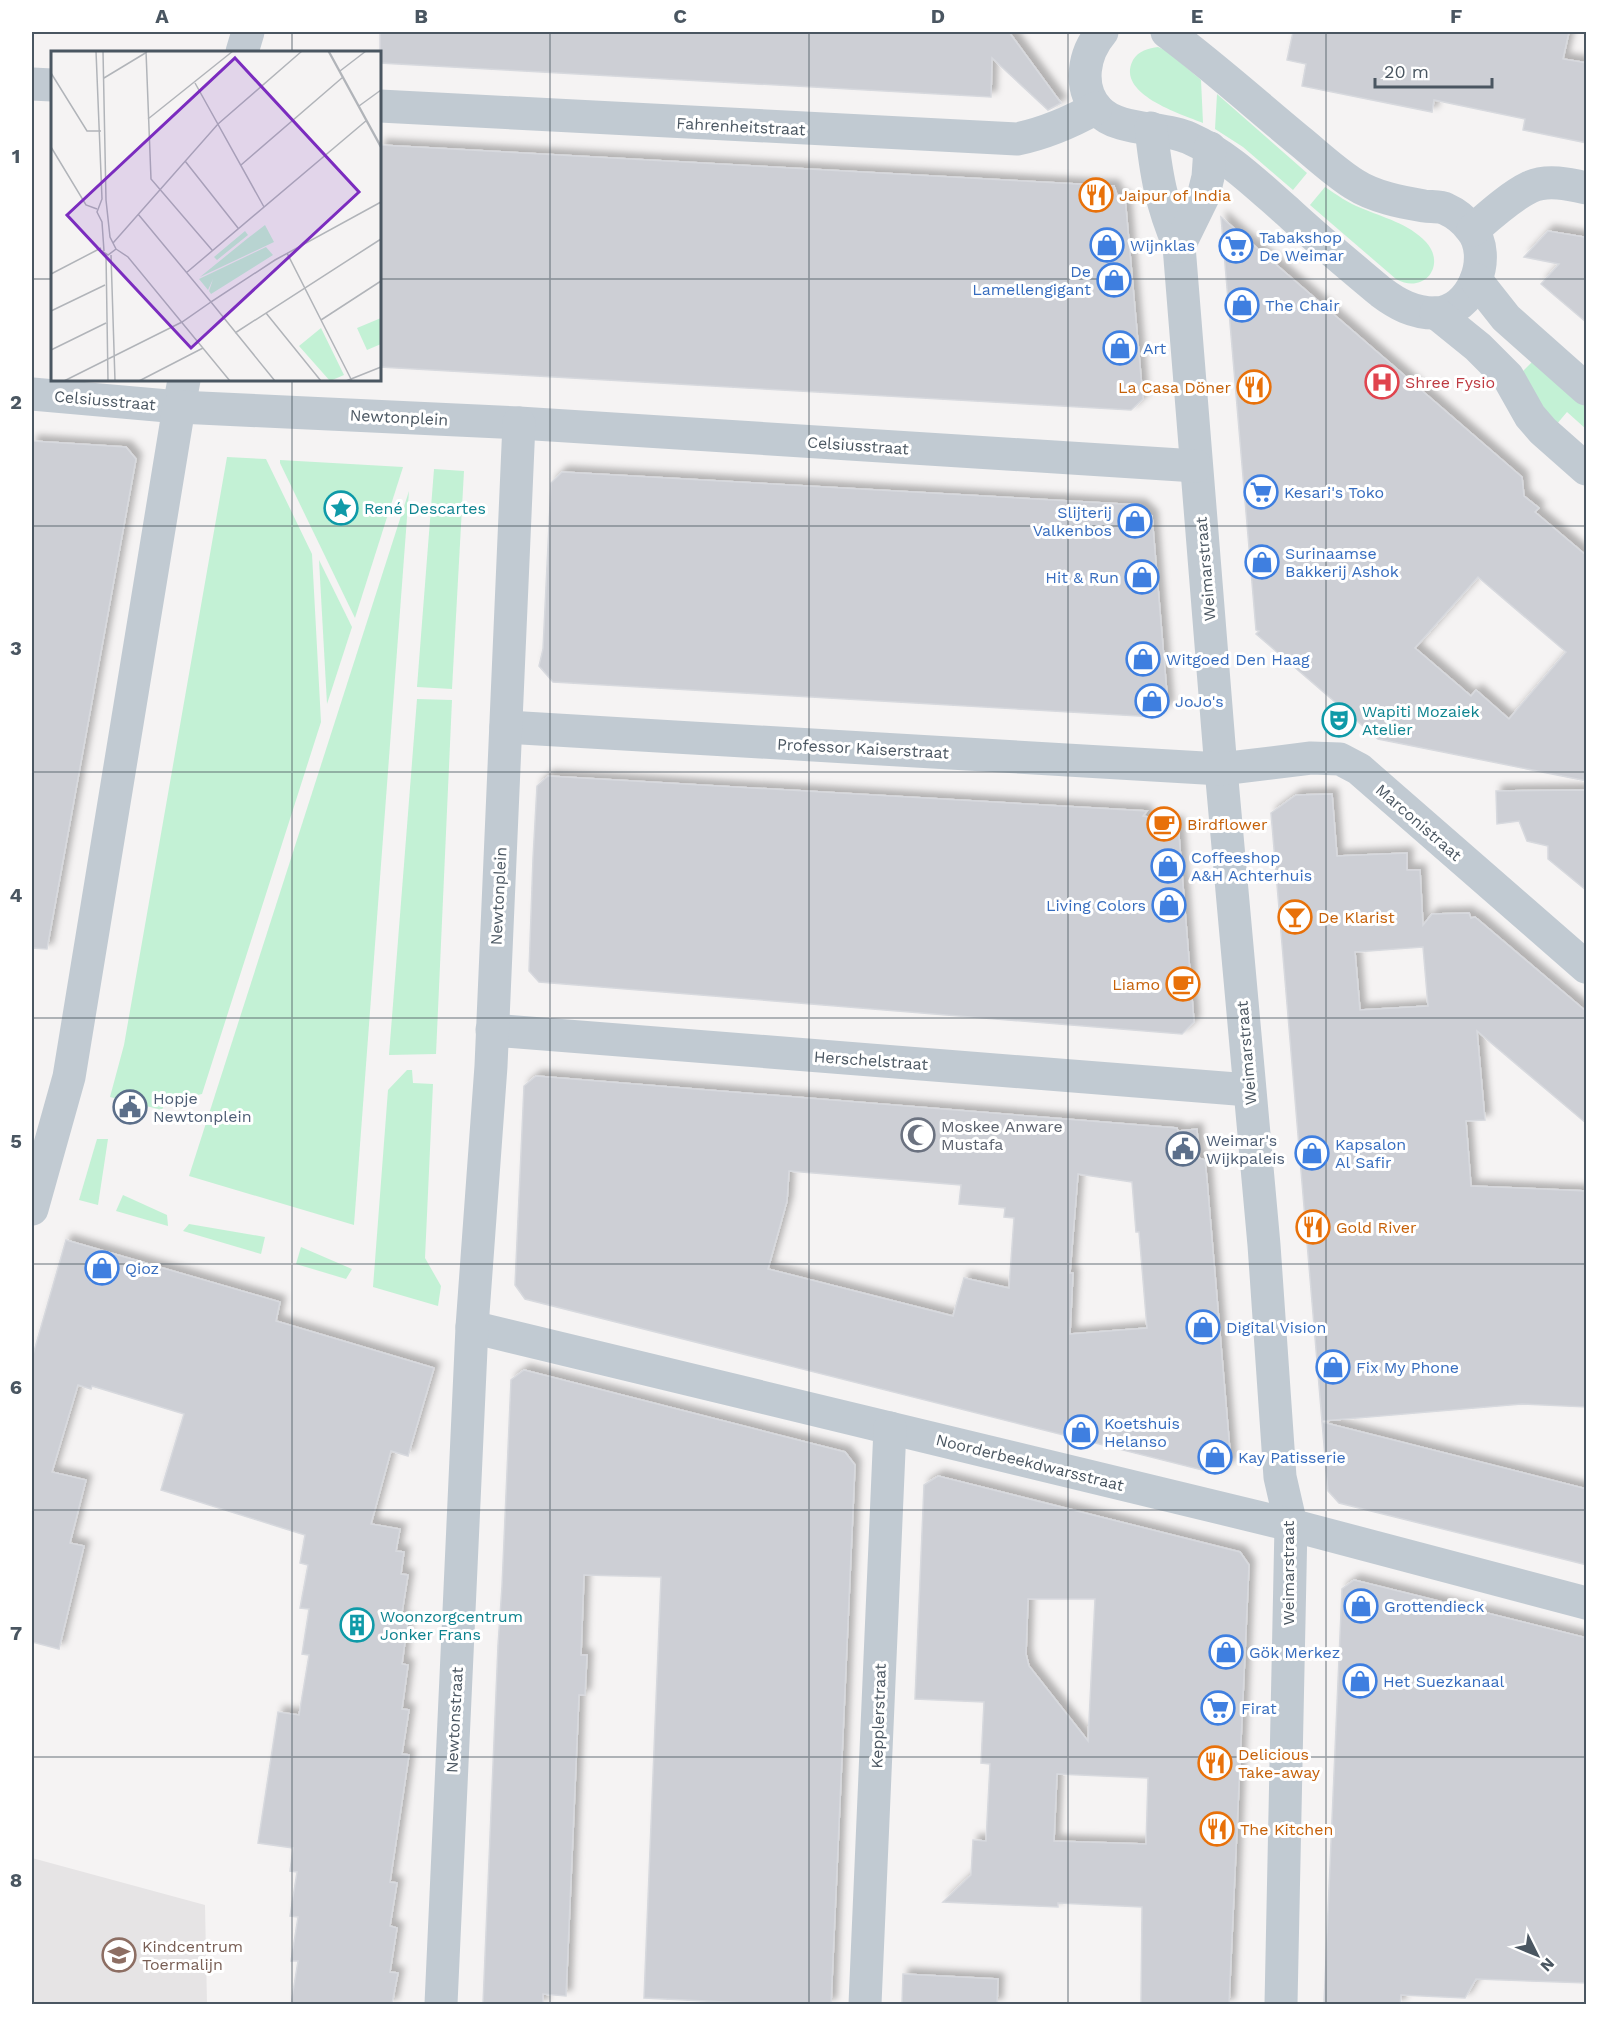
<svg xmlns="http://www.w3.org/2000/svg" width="1618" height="2036" font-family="'Work Sans',sans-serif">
	<defs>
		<filter id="shadow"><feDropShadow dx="5.5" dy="-5.5" stdDeviation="3" flood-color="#0004"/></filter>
	</defs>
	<rect width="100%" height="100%" fill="#f5f3f3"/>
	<polygon fill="#e6e4e5" points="32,1858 205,1905 207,2004 32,2004"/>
	<g fill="#c3f1d5">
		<path d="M1158 47 1167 51 1201 80 1203 123C1181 114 1115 94 1133 60 1138 51 1149 48 1158 47Z"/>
		<polygon points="1217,94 1307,173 1293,190 1243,147 1215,129"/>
		<path d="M1325 187C1337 195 1348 203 1361 208 1384 218 1408 223 1426 242 1447 265 1424 295 1396 279L1310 205Z"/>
		<polygon points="1535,359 1586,404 1586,429 1567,412 1556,425 1540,410 1521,373"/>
		<polygon points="227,457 266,459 312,554 321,722 202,1094 165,1102 162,1110 110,1097 124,1045"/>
		<polygon points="280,460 403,467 355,618 280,463"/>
		<polygon points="434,469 464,471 452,689 417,687"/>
		<polygon points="409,491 354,1225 189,1176"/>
		<polygon points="319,560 352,627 327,704"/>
		<polygon points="417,699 452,700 436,1054 389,1055"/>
		<polygon points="407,1070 412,1070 413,1083 433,1084 425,1258 441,1286 438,1306 373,1287 388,1090"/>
		<polygon points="97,1139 108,1139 98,1205 79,1200"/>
		<polygon points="123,1195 167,1215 168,1226 116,1211"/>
		<polygon points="189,1224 265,1237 261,1254 183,1231"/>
		<polygon points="301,1247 352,1269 346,1279 296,1264"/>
	</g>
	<g fill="#cdcfd5" stroke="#d7d9de" stroke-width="1.5" fill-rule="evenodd" filter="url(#shadow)">
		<polygon points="380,32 1009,32 1061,103 1048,110 992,58 991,97 380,63"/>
		<polygon points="1293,32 1569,32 1563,59 1587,63 1587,143 1523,130 1525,119 1434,100 1432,112 1302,86 1306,64 1287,60"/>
		<polygon points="380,145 1114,186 1117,195 1125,197 1143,399 1131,410 380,367"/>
		<path d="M1221 217 1522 477 1524 496 1539 508 1535 512 1587 556V781L1378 739 1256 634 1259 631 1256 630ZM1478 577 1566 652 1509 719 1476 690 1471 696 1415 648Z"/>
		<polygon points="1548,231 1584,237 1587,234 1587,323 1541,284 1559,264 1524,257"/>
		<polygon points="32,441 126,447 136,459 47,949 32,948"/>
		<polygon points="562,472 1140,505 1152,516 1168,706 1156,717 553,682 539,666 543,649 551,483"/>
		<polygon points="548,776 1147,811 1143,816 1178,823 1194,1022 1182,1034 539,982 529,971 533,858 537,786"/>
		<polygon points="1587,790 1587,891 1548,859 1548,846 1527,841 1519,821 1497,824 1496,791"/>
		<path d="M1332 794 1337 856 1407 853V870H1420L1423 925 1432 914 1469 913 1471 918 1475 917 1587 1012V1124L1477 1031 1485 1120 1466 1121 1471 1186 1587 1191V1407L1522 1404 1322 1421 1271 813 1296 795ZM1423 947 1428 1006 1360 1010 1355 952Z"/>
		<path d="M536 1076 1177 1128 1178 1131 1197 1129 1199 1158 1205 1160 1207 1180 1231 1463 1218 1474 525 1299 515 1285 524 1086ZM789 1171 961 1185 959 1204 1005 1208 1004 1217 1014 1218 1009 1288 964 1278 953 1316 768 1269 787 1201ZM1078 1174 1132 1182 1136 1232H1139L1147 1328 1070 1334 1073 1273H1070Z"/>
		<polygon points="66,1240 280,1302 276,1321 434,1368 408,1456 391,1451 371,1524 400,1529 396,1551 404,1552 401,1574 408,1575 401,1619 408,1620 402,1664 408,1665 402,1709 409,1710 402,1754 409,1755 390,1882 397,1883 390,1926 397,1928 390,1972 398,1973 392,2004 291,2004 298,1961 291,1961 298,1917 290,1916 297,1872 290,1871 293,1848 258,1843 278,1712 299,1715 309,1655 302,1654 309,1609 300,1608 308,1565 300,1563 305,1535 161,1490 184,1414 92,1386 91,1389 78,1385 52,1472 86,1480 70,1543 84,1546 59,1649 32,1642 32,1358"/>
		<polygon points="524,1370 845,1452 855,1465 831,2004 744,2004 744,2003 644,1998 661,1577 584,1575 581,1655 587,1655 585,1695 579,1695 566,1996 543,1994 543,2004 483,2004 498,1645 502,1586 511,1380"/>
		<polygon points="1322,1422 1587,1489 1587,1565 1339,1503 1328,1491"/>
		<path d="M938 1476 1240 1552 1249 1565 1229 2004H1141L1142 1907 1058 1903V1907L943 1902 971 1875 973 1840 986 1841 990 1764 981 1763 984 1702 915 1699 924 1485ZM1028 1599H1095L1088 1741 1029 1666 1026 1654ZM1057 1774 1148 1778 1146 1844 1054 1841Z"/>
		<polygon points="1354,1580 1587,1638 1587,1983 1476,1979 1465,1998 1401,1995 1400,2004 1324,2004 1342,1589"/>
		<polygon points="903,1974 998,1979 997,2004 902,2004"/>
	</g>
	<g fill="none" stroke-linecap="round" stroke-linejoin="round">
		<g stroke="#c1cad2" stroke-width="33">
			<path d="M1102 32C1084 53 1077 87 1098 110 1118 132 1162 126 1189 138 1227 155 1256 184 1287 211 1317 239 1349 265 1381 292 1397 304 1413 313 1435 313 1472 313 1494 256 1471 229 1465 221 1455 213 1446 209 1440 206 1431 207 1424 206 1401 202 1374 197 1354 184 1335 172 1318 156 1301 142 1256 105 1213 66 1167 32"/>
			<polyline points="242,52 248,32"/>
			<polyline points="32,84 52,85"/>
			<path d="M380 106 1017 139C1046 133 1071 122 1096 108"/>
			<path d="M1151 128C1156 174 1161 204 1179 246L1221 769 1264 1245 1280 1477 1291 1525 1281 2004"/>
			<path d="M1473 230C1489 216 1511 196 1530 187 1547 179 1569 184 1586 188"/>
			<polyline points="1179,246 1203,197 1208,177 1210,148"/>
			<polyline points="1476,280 1506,318 1586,389"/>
			<polyline points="1436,313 1478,347 1508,377 1530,416 1543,431 1586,469"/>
			<polyline points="32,394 179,407 184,380"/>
			<polyline points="506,727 1221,769 1311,758 1340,759 1359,769 1586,967"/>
			<polyline points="492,1030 1249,1090"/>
			<polyline points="32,1209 69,1077 179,407 519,423 1196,466"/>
			<polyline points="472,1327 1291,1525 1586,1603"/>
			<polyline points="441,2004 472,1327 491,1066 519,423"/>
			<polyline points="865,2004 890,1428"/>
		</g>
	</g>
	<path fill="none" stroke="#4a5661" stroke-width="1.5" stroke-opacity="0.55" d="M292 32V52M550 32V2004M809 32V2004M1068 32V2004M1326 32V2004M32 279H52M380 279H1586M292 380V2004M32 526H1586M32 772H1586M32 1018H1586M32 1264H1586M32 1510H1586M32 1757H1586"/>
	<defs>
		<g id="restaurant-ring" transform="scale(1.725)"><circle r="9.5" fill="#fff" stroke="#e8710a" stroke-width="1.5"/><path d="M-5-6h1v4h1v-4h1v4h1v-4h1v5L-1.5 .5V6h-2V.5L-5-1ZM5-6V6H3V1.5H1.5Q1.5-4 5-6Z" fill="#e8710a"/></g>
		<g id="shop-ring" transform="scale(1.725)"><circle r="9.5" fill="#fff" stroke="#3f7fe0" stroke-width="1.5"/><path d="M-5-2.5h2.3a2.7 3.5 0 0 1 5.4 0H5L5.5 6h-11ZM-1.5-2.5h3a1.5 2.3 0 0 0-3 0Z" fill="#3f7fe0"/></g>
		<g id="supermarket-ring" transform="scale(1.725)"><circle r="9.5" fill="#fff" stroke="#3f7fe0" stroke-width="1.5"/><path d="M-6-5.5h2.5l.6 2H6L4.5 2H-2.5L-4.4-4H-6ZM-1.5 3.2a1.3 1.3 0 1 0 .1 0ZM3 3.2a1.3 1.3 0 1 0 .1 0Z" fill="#3f7fe0"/></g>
		<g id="hospital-ring" transform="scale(1.725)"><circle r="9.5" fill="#fff" stroke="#e0444e" stroke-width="1.5"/><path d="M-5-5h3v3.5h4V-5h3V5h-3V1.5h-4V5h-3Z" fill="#e0444e"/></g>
		<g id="sight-ring" transform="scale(1.725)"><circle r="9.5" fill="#fff" stroke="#0f9aa8" stroke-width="1.5"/><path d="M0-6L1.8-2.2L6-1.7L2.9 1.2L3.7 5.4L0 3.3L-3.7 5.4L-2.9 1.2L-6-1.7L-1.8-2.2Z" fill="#0f9aa8"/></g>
		<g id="theatre-ring" transform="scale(1.725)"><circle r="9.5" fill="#fff" stroke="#0f9aa8" stroke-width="1.5"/><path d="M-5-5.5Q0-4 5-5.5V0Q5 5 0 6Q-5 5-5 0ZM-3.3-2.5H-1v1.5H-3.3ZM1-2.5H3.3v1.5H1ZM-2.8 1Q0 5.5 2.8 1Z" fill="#0f9aa8"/></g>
		<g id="cafe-ring" transform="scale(1.725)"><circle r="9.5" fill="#fff" stroke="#e8710a" stroke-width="1.5"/><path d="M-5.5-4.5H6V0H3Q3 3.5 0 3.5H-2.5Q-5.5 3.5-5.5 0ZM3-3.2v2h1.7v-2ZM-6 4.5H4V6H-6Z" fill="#e8710a"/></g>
		<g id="bar-ring" transform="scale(1.725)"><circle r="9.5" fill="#fff" stroke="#e8710a" stroke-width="1.5"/><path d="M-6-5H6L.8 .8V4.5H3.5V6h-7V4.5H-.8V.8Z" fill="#e8710a"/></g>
		<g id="civic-ring" transform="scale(1.725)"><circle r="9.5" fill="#fff" stroke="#5c6f8a" stroke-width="1.5"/><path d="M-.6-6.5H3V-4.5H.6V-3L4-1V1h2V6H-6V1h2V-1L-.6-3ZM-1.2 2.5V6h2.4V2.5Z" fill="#5c6f8a"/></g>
		<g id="mosque-ring" transform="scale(1.725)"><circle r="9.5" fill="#fff" stroke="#6b7280" stroke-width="1.5"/><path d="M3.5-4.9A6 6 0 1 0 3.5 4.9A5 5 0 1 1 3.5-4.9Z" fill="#6b7280"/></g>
		<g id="building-ring" transform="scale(1.725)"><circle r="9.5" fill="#fff" stroke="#0f9aa8" stroke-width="1.5"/><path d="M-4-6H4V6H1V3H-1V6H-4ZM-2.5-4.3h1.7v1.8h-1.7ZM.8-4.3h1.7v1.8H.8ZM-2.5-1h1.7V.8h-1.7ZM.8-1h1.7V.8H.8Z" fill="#0f9aa8"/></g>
		<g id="school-ring" transform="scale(1.725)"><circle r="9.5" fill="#fff" stroke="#8d6e63" stroke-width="1.5"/><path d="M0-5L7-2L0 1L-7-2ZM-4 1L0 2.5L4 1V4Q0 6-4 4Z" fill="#8d6e63"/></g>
	</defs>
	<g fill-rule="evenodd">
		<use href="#restaurant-ring" x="1096" y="195"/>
		<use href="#shop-ring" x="1107" y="245"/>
		<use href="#supermarket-ring" x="1236" y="246"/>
		<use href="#shop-ring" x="1114" y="280"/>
		<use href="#shop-ring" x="1242" y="305"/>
		<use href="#shop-ring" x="1120" y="348"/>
		<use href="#hospital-ring" x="1382" y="382"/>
		<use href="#restaurant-ring" x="1254" y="387"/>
		<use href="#supermarket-ring" x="1261" y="492"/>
		<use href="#sight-ring" x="341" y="508"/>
		<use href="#shop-ring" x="1135" y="521"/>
		<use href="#shop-ring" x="1262" y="562"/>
		<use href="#shop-ring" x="1142" y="577"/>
		<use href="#shop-ring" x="1143" y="659"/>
		<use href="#shop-ring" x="1152" y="701"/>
		<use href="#theatre-ring" x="1339" y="720"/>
		<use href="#cafe-ring" x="1164" y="824"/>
		<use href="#shop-ring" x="1168" y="866"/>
		<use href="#shop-ring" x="1169" y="905"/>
		<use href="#bar-ring" x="1295" y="917"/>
		<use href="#cafe-ring" x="1183" y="984"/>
		<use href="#civic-ring" x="130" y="1107"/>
		<use href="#mosque-ring" x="918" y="1135"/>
		<use href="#civic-ring" x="1183" y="1149"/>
		<use href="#shop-ring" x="1312" y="1153"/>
		<use href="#restaurant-ring" x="1313" y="1227"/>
		<use href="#shop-ring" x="102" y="1268"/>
		<use href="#shop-ring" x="1203" y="1327"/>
		<use href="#shop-ring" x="1333" y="1367"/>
		<use href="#shop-ring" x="1081" y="1432"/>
		<use href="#shop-ring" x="1215" y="1457"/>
		<use href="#shop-ring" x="1361" y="1606"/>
		<use href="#building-ring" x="357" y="1625"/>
		<use href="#shop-ring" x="1226" y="1652"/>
		<use href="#shop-ring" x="1360" y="1681"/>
		<use href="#supermarket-ring" x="1218" y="1708"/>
		<use href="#restaurant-ring" x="1215" y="1763"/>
		<use href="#restaurant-ring" x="1217" y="1829"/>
		<use href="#school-ring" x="119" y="1955"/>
	</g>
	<g text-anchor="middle" stroke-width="6" stroke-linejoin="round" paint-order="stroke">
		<g font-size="16" fill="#4a5661" stroke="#fff">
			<text transform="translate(741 126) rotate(3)" y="6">Fahrenheitstraat</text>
			<text transform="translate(105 400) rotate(5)" y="6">Celsiusstraat</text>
			<text transform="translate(399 417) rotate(3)" y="6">Newtonplein</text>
			<text transform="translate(858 445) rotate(4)" y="6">Celsiusstraat</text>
			<text transform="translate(1205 569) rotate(-95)" y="6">Weimarstraat</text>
			<text transform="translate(863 748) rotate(3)" y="6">Professor Kaiserstraat</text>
			<text transform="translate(1419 822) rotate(41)" y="6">Marconistraat</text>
			<text transform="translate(498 896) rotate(-87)" y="6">Newtonplein</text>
			<text transform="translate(1246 1053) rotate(-95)" y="6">Weimarstraat</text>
			<text transform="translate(871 1060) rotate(4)" y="6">Herschelstraat</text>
			<text transform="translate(1030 1462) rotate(14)" y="6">Noorderbeekdwarsstraat</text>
			<text transform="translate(1288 1573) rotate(-90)" y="6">Weimarstraat</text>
			<text transform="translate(878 1716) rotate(-88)" y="6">Kepplerstraat</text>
			<text transform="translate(454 1720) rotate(-87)" y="6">Newtonstraat</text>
		</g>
		<g font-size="16" fill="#c56008" stroke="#fff" text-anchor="start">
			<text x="1119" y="201">Jaipur of India</text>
			<text x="1231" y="393" text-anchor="end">La Casa Döner</text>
			<text x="1187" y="830">Birdflower</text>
			<text x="1318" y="923">De Klarist</text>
			<text x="1160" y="990" text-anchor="end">Liamo</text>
			<text x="1336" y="1233">Gold River</text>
			<text x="1238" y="1760">Delicious<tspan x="1238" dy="18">Take-away</tspan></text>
			<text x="1240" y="1835">The Kitchen</text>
		</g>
		<g font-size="16" fill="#366cbe" stroke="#fff" text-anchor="start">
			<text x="1259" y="243">Tabakshop<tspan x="1259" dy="18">De Weimar</tspan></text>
			<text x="1130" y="251">Wijnklas</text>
			<text x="1091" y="277" text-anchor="end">De<tspan x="1091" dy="18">Lamellengigant</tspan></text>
			<text x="1265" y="311">The Chair</text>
			<text x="1143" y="354">Art</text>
			<text x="1284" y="498">Kesari's Toko</text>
			<text x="1112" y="518" text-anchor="end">Slijterij<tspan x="1112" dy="18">Valkenbos</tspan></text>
			<text x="1285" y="559">Surinaamse<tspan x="1285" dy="18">Bakkerij Ashok</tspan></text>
			<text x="1119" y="583" text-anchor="end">Hit &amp; Run</text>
			<text x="1166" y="665">Witgoed Den Haag</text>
			<text x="1175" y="707">JoJo's</text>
			<text x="1191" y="863">Coffeeshop<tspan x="1191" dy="18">A&amp;H Achterhuis</tspan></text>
			<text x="1146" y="911" text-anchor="end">Living Colors</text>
			<text x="1335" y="1150">Kapsalon<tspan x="1335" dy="18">Al Safir</tspan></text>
			<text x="125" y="1274">Qioz</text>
			<text x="1226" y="1333">Digital Vision</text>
			<text x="1356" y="1373">Fix My Phone</text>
			<text x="1104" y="1429">Koetshuis<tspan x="1104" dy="18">Helanso</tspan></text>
			<text x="1238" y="1463">Kay Patisserie</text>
			<text x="1384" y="1612">Grottendieck</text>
			<text x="1249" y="1658">Gök Merkez</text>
			<text x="1383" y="1687">Het Suezkanaal</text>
			<text x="1241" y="1714">Firat</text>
		</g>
		<g font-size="16" fill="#be3a42" stroke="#fff" text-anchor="start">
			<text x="1405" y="388">Shree Fysio</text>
		</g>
		<g font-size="16" fill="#0d838f" stroke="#fff" text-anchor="start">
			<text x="364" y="514">René Descartes</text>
			<text x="1362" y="717">Wapiti Mozaiek<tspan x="1362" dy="18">Atelier</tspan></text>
			<text x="380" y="1622">Woonzorgcentrum<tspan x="380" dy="18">Jonker Frans</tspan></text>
		</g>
		<g font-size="16" fill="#4e5e75" stroke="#fff" text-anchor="start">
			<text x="153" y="1104">Hopje<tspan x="153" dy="18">Newtonplein</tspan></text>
			<text x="1206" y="1146">Weimar's<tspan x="1206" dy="18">Wijkpaleis</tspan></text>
		</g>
		<g font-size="16" fill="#5b616d" stroke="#fff" text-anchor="start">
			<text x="941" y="1132">Moskee Anware<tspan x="941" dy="18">Mustafa</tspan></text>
		</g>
		<g font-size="16" fill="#785e54" stroke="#fff" text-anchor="start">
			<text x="142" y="1952">Kindcentrum<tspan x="142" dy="18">Toermalijn</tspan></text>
		</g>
	</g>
	<g transform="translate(51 51)">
		<rect width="330" height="330" fill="#f5f3f3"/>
		<path d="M214 174 223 191 149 226 197 187ZM194 180 197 184 166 209 163 206ZM215 196 222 204 160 243 158 240 162 228 157 239 148 228ZM330 267V293L316 299 306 277ZM270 277 293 324 279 330 248 295Z" fill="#c3f1d5"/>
		<path fill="none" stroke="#b1b4b9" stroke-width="1.5" d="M45 0 51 148 46 161 51 171 53 200M95 0 100 128 161 199M277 0 330 97M278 0 330 95M289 20 315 0M0 22 36 80H50M53 27 96 1M144 32 213 156M308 55 330 39M97 68 182 0M0 96 35 154 46 158M134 110 187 177M190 114 292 26M87 163 160 251 224 209 330 151M62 192 167 73 251 0M65 198 77 206 179 330M49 199 57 204 65 198 59 186 55 149 52 0M236 202 301 330M55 203 57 330M60 204 64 330M135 222 316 69M0 223 50 197M0 260 54 234M215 262 270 330M270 269 330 230M184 282 330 188M0 299 55 272M13 330 131 271 160 251 224 330M88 330 152 297M295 330 330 316"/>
		<path fill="#7b2cbf" fill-opacity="0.15" stroke="#7b2cbf" stroke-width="3" d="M184 7 308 141 140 297 16 164Z"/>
		<rect width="330" height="330" fill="none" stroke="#4a5661" stroke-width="3"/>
	</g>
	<rect width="1618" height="2036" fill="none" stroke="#ffffff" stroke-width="66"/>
	<g transform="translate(1537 1955) rotate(133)" stroke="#ffffff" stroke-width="4.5" paint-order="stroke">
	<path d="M0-4.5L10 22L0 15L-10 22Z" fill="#4a5661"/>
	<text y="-9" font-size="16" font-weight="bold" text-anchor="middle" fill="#4a5661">N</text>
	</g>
	<path d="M1375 78v9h117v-9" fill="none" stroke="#4a5661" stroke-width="3"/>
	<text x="1384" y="78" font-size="18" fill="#4a5661" stroke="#ffffff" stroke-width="4.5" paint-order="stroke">20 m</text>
	<rect x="33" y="33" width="1552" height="1970" fill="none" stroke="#4a5661" stroke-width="2"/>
	<g font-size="20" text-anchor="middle" font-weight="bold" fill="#4a5661">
		<text x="162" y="23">A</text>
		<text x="421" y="23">B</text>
		<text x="680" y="23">C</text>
		<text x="938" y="23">D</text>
		<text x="1197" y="23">E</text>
		<text x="1456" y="23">F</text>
		<text x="16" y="163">1</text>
		<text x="16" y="409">2</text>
		<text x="16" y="655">3</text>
		<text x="16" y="902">4</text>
		<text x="16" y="1148">5</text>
		<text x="16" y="1394">6</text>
		<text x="16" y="1640">7</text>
		<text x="16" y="1887">8</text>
	</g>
</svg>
